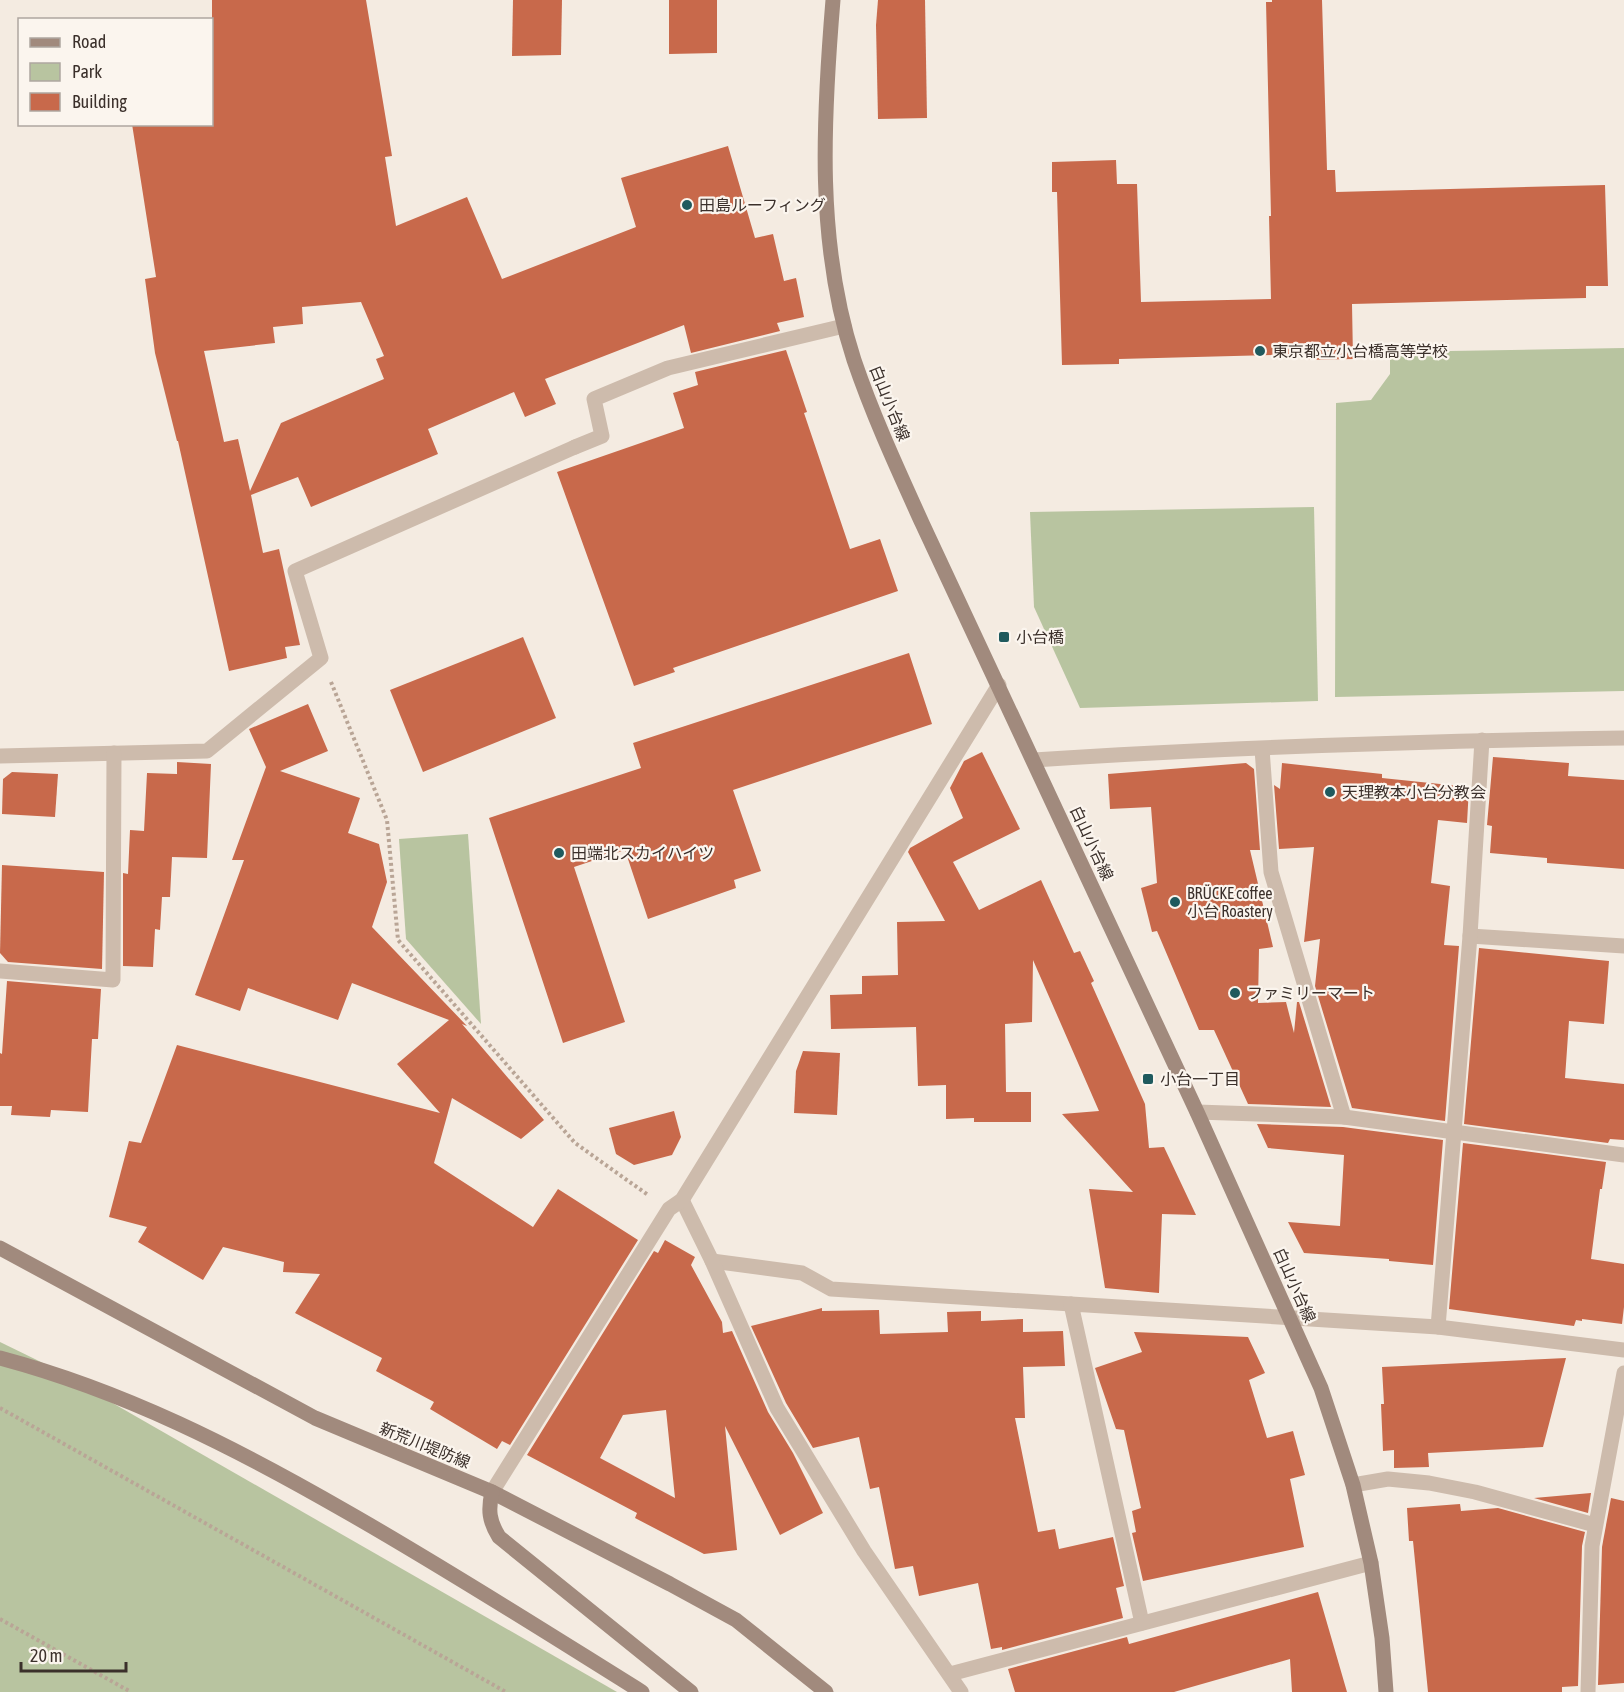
<svg xmlns="http://www.w3.org/2000/svg" width="1624" height="1692" font-family="'Asap Condensed','Noto Sans JP',sans-serif">
	<rect width="100%" height="100%" fill="#f4ebe1"/>
	<g fill="#b8c4a0">
		<polygon points="1624,348 1624,691 1335,697 1336,403 1371,400 1390,374 1390,352"/>
		<polygon points="1314,507 1318,701 1080,708 1034,607 1030,512"/>
		<polygon points="468,834 481,1024 406,939 399,839"/>
		<polygon points="0,1342 41,1362 617,1692 0,1692"/>
	</g>
	<g fill="#c8694b" fill-rule="evenodd">
		<path d="M212 0H366L392 156 385 157 396 226 467 197 502 279 636 227 621 178 728 146 755 238 773 234 784 281 796 278 804 317 777 323 780 331 691 353 684 325 545 379 556 404 525 417 514 392 428 429 438 454 311 507 298 477 251 495 263 553 279 549 300 645 285 647 287 658 229 671 178 441H177L155 353 145 279 156 277 132 124H212ZM361 302 384 356 376 359 384 379 281 423 250 491 238 439 224 442 204 351 275 343 273 327 303 324 302 307Z"/>
		<polygon points="513,0 562,0 561,55 512,56"/>
		<polygon points="669,0 717,0 717,53 669,54"/>
		<polygon points="878,0 925,0 927,118 878,119 876,25"/>
		<polygon points="1272,0 1322,0 1327,170 1335,170 1336,192 1605,185 1608,286 1586,286 1586,298 1352,304 1353,359 1306,360 1305,354 1119,359 1119,364 1062,365 1057,192 1052,192 1052,162 1116,160 1117,184 1137,184 1141,302 1271,299 1269,216 1271,216 1266,2 1272,2"/>
		<polygon points="786,350 807,412 804,413 850,549 880,539 898,591 673,668 675,672 634,686 557,472 684,428 673,393 698,385 695,372"/>
		<polygon points="523,637 556,718 423,772 390,690"/>
		<polygon points="909,653 932,724 733,790 761,871 734,880 736,888 648,919 625,850 574,867 625,1022 563,1043 489,818 641,768 633,743"/>
		<polygon points="308,704 328,751 280,771 360,798 348,833 379,844 387,882 372,927 467,1026 462,1024 544,1120 521,1139 452,1098 434,1163 533,1227 558,1189 638,1240 510,1445 502,1441 497,1449 430,1409 434,1402 376,1371 382,1358 295,1313 320,1274 283,1272 284,1262 223,1247 203,1280 138,1242 147,1227 109,1217 129,1141 141,1143 177,1045 440,1113 397,1064 449,1020 352,983 338,1020 248,988 240,1011 195,995 244,860 232,860 266,767 249,729"/>
		<polygon points="982,752 1020,829 953,862 979,910 1041,880 1074,953 1080,951 1094,981 1091,983 1145,1104 1149,1148 1164,1147 1196,1215 1162,1214 1159,1293 1105,1288 1089,1189 1133,1192 1062,1114 1099,1111 1033,960 1032,1022 1005,1024 1006,1092 1031,1092 1031,1122 974,1122 974,1118 946,1119 946,1085 918,1086 916,1027 831,1029 830,995 862,994 862,976 898,975 897,922 945,921 908,852 910,848 963,818 950,788 964,761"/>
		<polygon points="1493,757 1569,763 1568,776 1624,780 1624,869 1547,863 1547,858 1490,853 1492,826 1487,825"/>
		<polygon points="177,762 211,764 207,858 172,857 170,897 162,897 160,930 155,929 153,967 123,966 123,873 128,874 130,830 144,831 147,773 177,774"/>
		<polygon points="1246,763 1254,769 1260,850 1250,850 1273,947 1259,949 1258,1003 1286,1002 1294,1033 1297,1002 1299,1002 1331,1107 1248,1104 1214,1030 1199,1030 1157,931 1152,932 1141,888 1157,883 1151,807 1110,809 1108,774"/>
		<polygon points="1282,763 1382,774 1382,778 1469,787 1467,823 1438,820 1431,883 1450,886 1444,945 1459,946 1445,1121 1352,1108 1315,986 1320,939 1304,942 1314,847 1279,849 1274,785 1280,789"/>
		<polygon points="12,772 58,774 55,817 2,814 3,779"/>
		<polygon points="2,865 104,872 102,969 8,962 0,953"/>
		<polygon points="1479,948 1609,961 1604,1024 1569,1021 1565,1078 1624,1084 1624,1140 1610,1139 1608,1143 1464,1124"/>
		<polygon points="7,981 101,989 98,1039 92,1039 88,1112 51,1110 50,1117 11,1115 12,1106 0,1106 0,1053 2,1054"/>
		<polygon points="803,1051 840,1053 837,1115 794,1113 796,1071"/>
		<polygon points="674,1111 681,1137 672,1155 634,1165 616,1154 609,1128"/>
		<polygon points="1257,1124 1343,1127 1443,1140 1433,1265 1389,1261 1389,1259 1304,1253 1288,1222 1340,1226 1344,1155 1268,1148"/>
		<polygon points="1463,1143 1606,1162 1602,1189 1600,1189 1591,1259 1624,1264 1624,1307 1622,1324 1582,1319 1582,1321 1576,1320 1574,1326 1449,1309"/>
		<path d="M665 1240 695 1257 691 1265 722 1322 723 1333 732 1331 768 1412 793 1453 823 1513 780 1535 725 1426 737 1550 704 1554 635 1518 637 1513 527 1455 654 1251 658 1253ZM666 1410 675 1498 600 1458 623 1415Z"/>
		<polygon points="822,1308 822,1311 879,1310 880,1334 948,1332 947,1312 981,1311 981,1321 1023,1319 1023,1332 1063,1331 1065,1366 1023,1367 1025,1418 1015,1418 1038,1532 1055,1529 1059,1549 1113,1537 1124,1586 1116,1588 1123,1618 1002,1650 1002,1647 991,1649 978,1583 919,1596 913,1566 895,1569 879,1487 870,1489 859,1437 813,1448 786,1403 751,1326"/>
		<polygon points="1134,1332 1248,1337 1265,1373 1249,1380 1267,1438 1293,1431 1305,1475 1290,1479 1304,1547 1143,1581 1132,1533 1136,1532 1132,1511 1141,1508 1124,1430 1116,1429 1095,1368 1142,1352"/>
		<polygon points="1566,1358 1543,1447 1428,1453 1429,1467 1394,1468 1394,1450 1383,1451 1381,1404 1384,1404 1382,1367"/>
		<polygon points="1591,1493 1588,1513 1534,1498"/>
		<polygon points="1611,1498 1624,1501 1624,1683 1598,1685 1602,1547"/>
		<polygon points="1460,1504 1461,1511 1498,1508 1585,1532 1582,1546 1578,1686 1562,1687 1562,1692 1428,1692 1413,1541 1409,1541 1407,1508"/>
		<polygon points="1318,1592 1347,1692 1292,1692 1290,1659 1174,1692 1015,1692 1008,1669 1127,1637 1129,1644"/>
	</g>
	<g fill="none" stroke-linecap="round" stroke-linejoin="round">
		<g stroke="#b9a596" stroke-width="4" stroke-dasharray="3 3" stroke-linecap="butt">
			<polyline points="331,682 387,820 398,940 575,1143 648,1195"/>
			<polyline points="0,1408 506,1692"/>
			<polyline points="0,1619 131,1692"/>
		</g>
		<g stroke="#cdbbac" stroke-width="15">
			<polyline points="1262,749 1271,872 1344,1117"/>
			<polyline points="0,756 207,751 321,658 295,571 575,447"/>
			<polyline points="1470,936 1624,946"/>
			<polyline points="0,971 113,980 114,753"/>
			<polyline points="1197,1112 1344,1117 1624,1155"/>
			<polyline points="712,1261 802,1273 831,1289 1071,1304"/>
			<polyline points="1353,1485 1388,1479 1429,1483 1475,1492 1595,1525"/>
			<polyline points="1588,1692 1592,1546 1624,1373"/>
		</g>
		<g stroke="#cdbbac" stroke-width="15">
			<polyline points="575,447 602,436 594,399 668,368 844,326"/>
			<polyline points="682,1200 712,1261 777,1408 864,1551 961,1692"/>
			<polyline points="1438,1327 1470,936 1482,740"/>
			<polyline points="492,1492 669,1209 682,1200 999,685"/>
			<polyline points="1142,1623 1071,1304 1438,1327 1624,1350"/>
			<polyline points="950,1674 1371,1563"/>
		</g>
		<path stroke="#cdbbac" stroke-width="15" d="M1034 760C1230 747 1427 741 1624 738"/>
		<g stroke="#a18a7d" stroke-width="15">
			<path d="M833 0C823 120 816 244 854 360 873 416 898 470 922 523L1197 1112 1321 1388 1353 1485 1371 1563 1382 1638 1386 1692"/>
			<polyline points="0,1248 315,1418 492,1492 670,1584 736,1620 826,1692"/>
			<path d="M0 1358C124 1391 236 1448 347 1512 447 1569 544 1631 642 1692"/>
			<path d="M492 1492C488 1510 489 1521 499 1537L691 1692"/>
		</g>
	</g>
	<g fill="#1f5a5e" stroke="#fbf5ee" stroke-width="2">
		<circle cx="687" cy="205" r="6"/>
		<circle cx="1260" cy="351" r="6"/>
		<rect x="998" y="631" width="12" height="12" rx="3"/>
		<circle cx="1330" cy="792" r="6"/>
		<circle cx="559" cy="853" r="6"/>
		<circle cx="1175" cy="902" r="6"/>
		<circle cx="1235" cy="993" r="6"/>
		<rect x="1142" y="1073" width="12" height="12" rx="3"/>
	</g>
	<g text-anchor="middle" stroke-width="4.5" stroke-linejoin="round" paint-order="stroke">
		<g font-size="16" fill="#3b302b" stroke="#fbf5ee" text-anchor="start">
			<text x="699" y="211">田島ルーフィング</text>
			<text x="1272" y="357">東京都立小台橋高等学校</text>
			<text x="1016" y="643">小台橋</text>
			<text x="1342" y="798">天理教本小台分教会</text>
			<text x="571" y="859">田端北スカイハイツ</text>
			<text x="1187" y="899">BRÜCKE coffee<tspan x="1187" dy="18">小台 Roastery</tspan></text>
			<text x="1247" y="999">ファミリーマート</text>
			<text x="1160" y="1085">小台一丁目</text>
		</g>
		<g font-size="16" fill="#3b302b" stroke="#fbf5ee">
			<text transform="translate(890 403) rotate(68)" y="6">白山小台線</text>
			<text transform="translate(1092 843) rotate(65)" y="6">白山小台線</text>
			<text transform="translate(1295 1285) rotate(66)" y="6">白山小台線</text>
			<text transform="translate(425 1445) rotate(22)" y="6">新荒川堤防線</text>
		</g>
	</g>
	<rect x="18" y="18" width="195" height="108" fill="#fbf5ee" stroke="#aea6a0" stroke-width="1.5"/>
	<rect x="30" y="38" width="30" height="9" fill="#a18a7d" stroke="#aea6a0" stroke-width="1.5"/>
	<text x="72" y="48" font-size="18" fill="#3b302b">Road</text>
	<rect x="30" y="63" width="30" height="18" fill="#b8c4a0" stroke="#aea6a0" stroke-width="1.5"/>
	<text x="72" y="78" font-size="18" fill="#3b302b">Park</text>
	<rect x="30" y="93" width="30" height="18" fill="#c8694b" stroke="#aea6a0" stroke-width="1.5"/>
	<text x="72" y="108" font-size="18" fill="#3b302b">Building</text>
	<path d="M21 1662v9h105v-9" fill="none" stroke="#3b302b" stroke-width="3"/>
	<text x="30" y="1662" font-size="18" fill="#3b302b" stroke="#fbf5ee" stroke-width="4.5" paint-order="stroke">20 m</text>
</svg>
